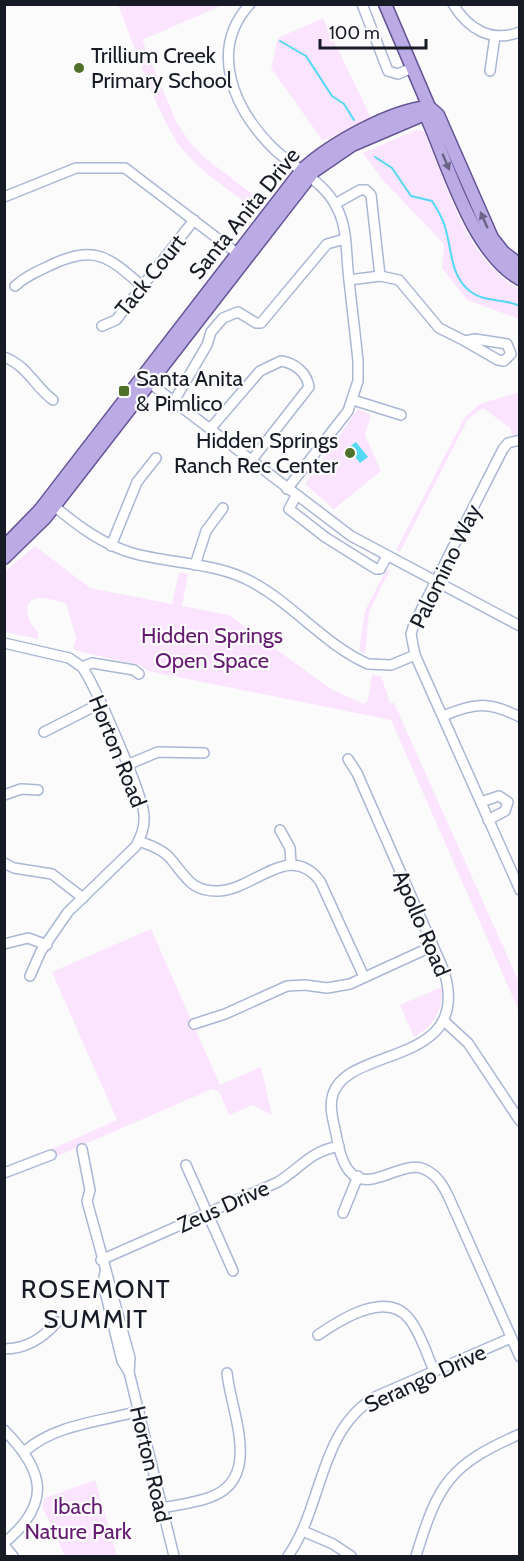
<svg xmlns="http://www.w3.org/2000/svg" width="524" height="1561" font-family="Cabin,sans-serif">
	<rect width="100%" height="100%" fill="#fbfbfb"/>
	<g fill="#fbe4fe">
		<path d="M118 5H223L142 40 176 121 188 140 205 158 265 204 259 212C234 193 204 175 184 151 158 120 134 44 118 5Z"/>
		<polygon points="323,18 371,118 323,141 271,68 278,38"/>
		<path d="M418 129 424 132C447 184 466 261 519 289V319L467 300 442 268 444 244 382 179 363 153Z"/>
		<polygon points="519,392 519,434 512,435 510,428 483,408 468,419 400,552 396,550 465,417 480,404"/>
		<polygon points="358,409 371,415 365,435 381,471 334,509 305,484"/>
		<path d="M35 546 90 588 172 604 179 572 188 574 182 606 229 615 331 689 364 704 368 700 372 675 381 676 390 703H394L519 982V1011L391 720 148 671 140 665 81 652 73 649 76 638 66 603C58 601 48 598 40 598 19 599 28 624 38 632V639L5 632V572Z"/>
		<polygon points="390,569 369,612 365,654 359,650 365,611 386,570"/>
		<polygon points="151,929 220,1085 261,1067 272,1115 253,1105 229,1115 219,1091 212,1089 53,1158 50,1150 117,1120 52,972"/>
		<path d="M442 987C443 1010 434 1026 414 1037L400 1005Z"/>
		<polygon points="95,1480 117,1556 65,1556 42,1506 45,1498"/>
	</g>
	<polygon fill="#53d9f2" points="356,442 368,457 360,463 348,448"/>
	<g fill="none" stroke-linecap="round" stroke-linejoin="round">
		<g stroke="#53d9f2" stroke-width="2">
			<polyline points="280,41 306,56 332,96 344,104 354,120"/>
			<path d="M375 157 392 168 411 196 432 201C436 207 440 214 443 221 453 246 448 275 471 292 486 303 504 298 520 306"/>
		</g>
		<g stroke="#aab7d4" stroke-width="12">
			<g id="minor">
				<path d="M250 4C208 50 234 108 271 146 291 167 324 180 337 208 347 227 346 250 348 270 351 301 355 331 358 361V381L348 411 287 489"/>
				<polyline points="362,4 388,71 398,74 412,68"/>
				<path d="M453 4C468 29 491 43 520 32"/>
				<polyline points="490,71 495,36"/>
				<polyline points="4,197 76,168 125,168 242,257"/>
				<polyline points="335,204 360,190 366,190 371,195 380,276"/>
				<polyline points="349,280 380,276 399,280 439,328 465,341"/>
				<path d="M15 286C26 276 38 271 51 265 95 244 109 257 142 286"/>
				<polyline points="102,326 116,320 194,220"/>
				<polygon points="475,339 507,344 511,354 504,361 498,360 465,341"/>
				<path d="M4 357C28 366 34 386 53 400"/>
				<polyline points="147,381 351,536 520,626"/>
				<polyline points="353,400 401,415"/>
				<polyline points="174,401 207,345 211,332 223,318 238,312 256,323 261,323 327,244 345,239"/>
				<path d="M210 429 260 371 281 361C295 363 307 373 309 387L251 461"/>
				<polyline points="520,440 508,443 503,449 414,624 411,634 415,655 520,890"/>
				<polyline points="296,496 289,509 325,537 376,569 380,569 387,556"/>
				<path d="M54 506C78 526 102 544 132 553 171 564 216 562 252 582 293 604 325 645 368 664L391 665 415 655"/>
				<polyline points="111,546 137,482 156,458"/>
				<polyline points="195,565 206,531 223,508"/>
				<path d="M4 643 69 658 82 667C95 685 143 795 144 815 145 827 141 836 136 846L68 912 41 951 30 976"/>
				<polyline points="82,667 92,663 134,670 139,674"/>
				<path d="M443 716C474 703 488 701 520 717"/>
				<polyline points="44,732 99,704"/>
				<path d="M348 759 357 773 444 971C474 1070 342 1044 332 1098 329 1111 335 1126 337 1139 351 1216 395 1157 424 1169 438 1175 444 1187 450 1200L520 1357"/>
				<polyline points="127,765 158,752 204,753"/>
				<polyline points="4,795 21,789 38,790"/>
				<polyline points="481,802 499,796 508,802 505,811 488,820"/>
				<polyline points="280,830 290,848 291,864"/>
				<path d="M139 841C149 845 160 848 168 856 185 874 189 892 219 891 255 889 290 841 320 881L364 977"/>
				<polyline points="4,863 14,868 52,874 83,898"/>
				<polyline points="4,944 28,938 47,945"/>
				<polyline points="444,1021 468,1043 520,1121"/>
				<polyline points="194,1024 225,1014 287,986 305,985 327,988 350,984 433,946"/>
				<polyline points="82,1149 90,1190 87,1201 130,1358 129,1372 174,1556"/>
				<polyline points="186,1165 233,1271"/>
				<polyline points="4,1173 51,1155"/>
				<polyline points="343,1213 358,1176"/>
				<path d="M101 1260 278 1182C302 1167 309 1152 339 1146"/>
				<polyline points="105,1272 103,1283 122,1361 129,1372"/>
				<path d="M318 1335C341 1319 388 1289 410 1320 421 1334 427 1355 434 1371"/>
				<path d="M4 1349C27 1349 43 1338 57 1322"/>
				<path d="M4 1430C44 1470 53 1503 4 1543"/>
				<path d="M25 1451C56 1424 100 1422 139 1411"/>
				<path d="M162 1508C177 1505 194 1503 208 1498 264 1480 231 1413 227 1373"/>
				<polyline points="303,1531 333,1544 351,1556"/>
				<polyline points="4,1545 13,1556"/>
				<path d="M288 1556C324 1505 318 1430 377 1396L511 1338"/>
				<path d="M416 1556C438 1484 449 1465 520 1434"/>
			</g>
		</g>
		<g stroke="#645496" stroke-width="15">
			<g id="major">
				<path d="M385 4 429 107 428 120C449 168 473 253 520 279"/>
				<polyline points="429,107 438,115 492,238 503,252 520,265"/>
				<path d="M4 547 40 510 302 170C330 144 391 110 429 107"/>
				<polyline points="4,558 45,518 314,171 352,145 420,116 429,107"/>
			</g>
		</g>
		<use href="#minor" stroke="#fff" stroke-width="9"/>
		<use href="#major" stroke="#bbabe4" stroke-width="12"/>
	</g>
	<defs><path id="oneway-solid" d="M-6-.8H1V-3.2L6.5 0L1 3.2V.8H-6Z" transform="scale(1.5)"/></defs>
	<g fill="#696385">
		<use href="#oneway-solid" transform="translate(446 162) rotate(67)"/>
		<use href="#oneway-solid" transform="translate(484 220) rotate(-114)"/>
	</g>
	<g fill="#4f7028" stroke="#fbfbfb" stroke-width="2">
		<circle cx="79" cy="68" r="6"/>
		<rect x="118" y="385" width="12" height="12" rx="3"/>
		<circle cx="350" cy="453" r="6"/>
	</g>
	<g text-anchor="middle" stroke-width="4.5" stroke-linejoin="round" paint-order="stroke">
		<g font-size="22" fill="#171b26" stroke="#fbfbfb" text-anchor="start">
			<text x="91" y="63">Trillium Creek<tspan x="91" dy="25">Primary School</tspan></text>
			<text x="136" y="386">Santa Anita<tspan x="136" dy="25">&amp; Pimlico</tspan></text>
			<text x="338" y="448" text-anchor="end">Hidden Springs<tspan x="338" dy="25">Ranch Rec Center</tspan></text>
		</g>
		<g font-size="22" fill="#171b26" stroke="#fbfbfb">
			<text transform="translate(244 213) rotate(-51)" y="8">Santa Anita Drive</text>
			<text transform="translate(150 275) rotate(-51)" y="8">Tack Court</text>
			<text transform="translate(445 566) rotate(-64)" y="8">Palomino Way</text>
			<text transform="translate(118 751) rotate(68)" y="8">Horton Road</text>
			<text transform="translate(422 923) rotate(67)" y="8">Apollo Road</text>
			<text transform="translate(223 1206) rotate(-24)" y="8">Zeus Drive</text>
			<text transform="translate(425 1378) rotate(-25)" y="8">Serango Drive</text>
			<text transform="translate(151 1464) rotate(77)" y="8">Horton Road</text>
		</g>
		<g font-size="22" fill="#641a70" stroke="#fbfbfb">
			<text x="212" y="643">Hidden Springs<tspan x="212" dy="25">Open Space</tspan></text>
			<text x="78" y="1514">Ibach<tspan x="78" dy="25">Nature Park</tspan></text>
		</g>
		<g font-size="26" letter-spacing="1.5" fill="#171b26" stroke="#fbfbfb">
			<text x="96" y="1298">ROSEMONT<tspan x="96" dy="30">SUMMIT</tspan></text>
		</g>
	</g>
	<rect width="524" height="1561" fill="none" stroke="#171b26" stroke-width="12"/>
	<path d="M320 39v9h106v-9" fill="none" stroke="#171b26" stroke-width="3"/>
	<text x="329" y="39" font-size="18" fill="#171b26" stroke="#fbfbfb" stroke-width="4.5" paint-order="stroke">100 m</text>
</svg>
